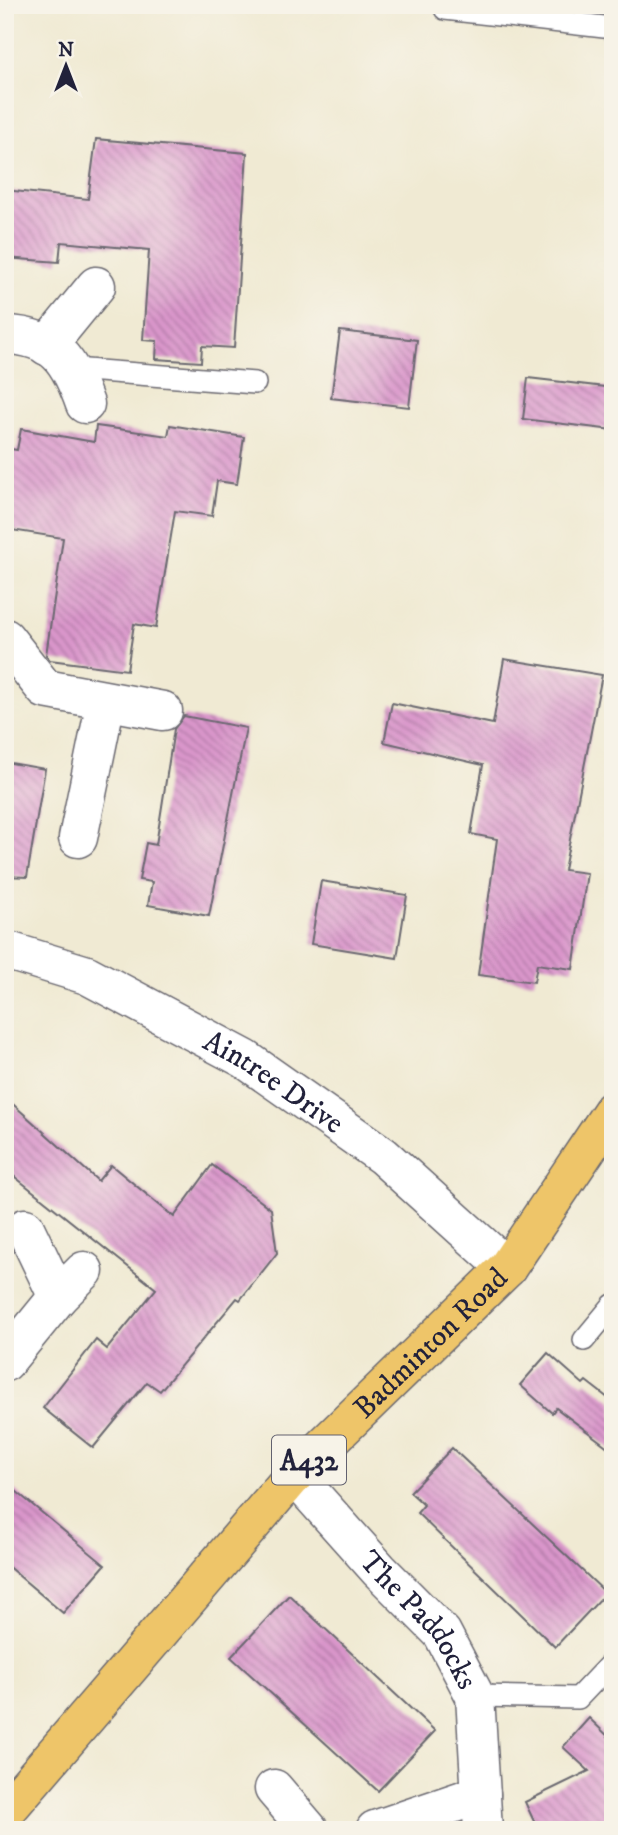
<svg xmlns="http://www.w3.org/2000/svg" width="618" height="1835" font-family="'IM FELL DW Pica',serif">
	<defs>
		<pattern id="building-back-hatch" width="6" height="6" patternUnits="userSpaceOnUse" patternTransform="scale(1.75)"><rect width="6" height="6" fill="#da96cb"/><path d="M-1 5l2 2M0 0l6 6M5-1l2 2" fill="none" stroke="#b07aa6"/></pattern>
	</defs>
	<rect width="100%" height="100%" fill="#f7f3e8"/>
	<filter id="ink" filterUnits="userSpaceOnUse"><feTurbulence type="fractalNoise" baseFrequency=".0143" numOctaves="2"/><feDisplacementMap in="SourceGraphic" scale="14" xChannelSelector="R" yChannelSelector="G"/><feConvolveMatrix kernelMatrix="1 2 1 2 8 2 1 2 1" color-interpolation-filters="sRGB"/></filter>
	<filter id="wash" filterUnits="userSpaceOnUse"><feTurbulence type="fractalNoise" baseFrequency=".00686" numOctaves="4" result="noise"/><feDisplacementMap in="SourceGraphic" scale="28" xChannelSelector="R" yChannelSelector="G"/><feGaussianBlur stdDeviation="1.57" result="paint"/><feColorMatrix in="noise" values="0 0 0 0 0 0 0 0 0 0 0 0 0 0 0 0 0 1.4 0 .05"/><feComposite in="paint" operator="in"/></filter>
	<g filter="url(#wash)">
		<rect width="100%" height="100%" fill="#f0ead3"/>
		<g id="blocks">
			<g fill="url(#building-back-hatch)">
				<polygon points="96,139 247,153 234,348 202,346 201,362 156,359 157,341 143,340 149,250 61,242 59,262 5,258 5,190 88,199"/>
				<polygon points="340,331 417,340 409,407 331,398"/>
				<polygon points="528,378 613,388 613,430 523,419"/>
				<polygon points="170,425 244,437 237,484 217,481 212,516 175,511 156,628 134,624 127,670 50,660 46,655 63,538 5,529 5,448 17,450 21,429 94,442 96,426 168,436"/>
				<polygon points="504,659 602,675 564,870 587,873 573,969 537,964 534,982 478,975 497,839 471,834 483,765 384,742 392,703 493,724"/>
				<polygon points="184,716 246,728 209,916 148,905 152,882 139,880 146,843 156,845 174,729"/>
				<polygon points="5,762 45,769 27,877 5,876"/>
				<polygon points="321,881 407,895 397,958 311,944"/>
				<polygon points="5,1097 98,1181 111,1165 174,1217 212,1165 271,1209 277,1253 240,1300 237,1298 160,1391 147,1382 93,1448 43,1408 96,1340 107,1349 156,1289 5,1169"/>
				<polygon points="548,1353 583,1384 586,1381 613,1402 613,1451 556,1408 552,1413 520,1385"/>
				<polygon points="452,1448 606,1593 555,1647 417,1513 424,1505 410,1492"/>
				<polygon points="5,1482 105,1565 63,1613 5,1564"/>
				<polygon points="289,1595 435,1731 378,1791 231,1657"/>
				<polygon points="589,1718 613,1741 613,1830 538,1830 525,1802 589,1771 563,1747"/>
			</g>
		</g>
	</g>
	<g filter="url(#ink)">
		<use href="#blocks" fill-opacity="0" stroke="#6a6870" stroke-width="2"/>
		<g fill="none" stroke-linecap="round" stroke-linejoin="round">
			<g stroke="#6a6870" stroke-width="24">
				<g id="lane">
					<polyline points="445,9 613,28"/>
					<polyline points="73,369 255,383"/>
					<polyline points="584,1340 613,1305"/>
					<polyline points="475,1696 578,1698 613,1661"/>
				</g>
			</g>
			<g stroke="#6a6870" stroke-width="41">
				<g id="street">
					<path d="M5 335C56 336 70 362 85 404"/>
					<polyline points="47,346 96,286"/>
					<polyline points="5,638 45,689 163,711"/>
					<polyline points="78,838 106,701"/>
					<path id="s1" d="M5 950 87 975 245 1059 383 1156 507 1268"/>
					<polyline points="25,1228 58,1297"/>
					<polyline points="5,1362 58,1297 84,1271"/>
					<path id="s2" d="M294 1475 379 1570 442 1633 475 1696 483 1830"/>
					<polyline points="274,1789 309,1830"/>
					<polyline points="375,1830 481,1794"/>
				</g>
			</g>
			<g stroke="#6a6870" stroke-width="41">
				<g id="primary">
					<path id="s3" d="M5 1812 294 1475 507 1268 613 1110"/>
				</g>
			</g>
			<use href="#lane" stroke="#fff" stroke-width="21"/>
			<use href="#street" stroke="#fff" stroke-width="38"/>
			<use href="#primary" stroke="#eec569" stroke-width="38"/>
		</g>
	</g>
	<g text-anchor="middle" stroke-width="5" stroke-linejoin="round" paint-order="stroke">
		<rect fill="#f7f3e8" stroke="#62616f" stroke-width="2" x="272" y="1435.5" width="74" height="49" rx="5"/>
		<g font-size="28" font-weight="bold" fill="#22223b">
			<text x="309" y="1470">A432</text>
		</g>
		<g font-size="30" fill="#22223b" stroke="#f7f3e8">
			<text dy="10" stroke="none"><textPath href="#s1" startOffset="301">Aintree Drive</textPath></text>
			<text dy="10" stroke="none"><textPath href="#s3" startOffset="634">Badminton Road</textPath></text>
			<text dy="10" stroke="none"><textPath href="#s2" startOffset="192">The Paddocks</textPath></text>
		</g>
	</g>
	<rect width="618" height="1835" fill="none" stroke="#f7f3e8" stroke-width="28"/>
	<g transform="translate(66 66)" stroke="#f7f3e8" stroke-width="5" paint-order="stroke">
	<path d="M0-5L12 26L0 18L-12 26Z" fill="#22223b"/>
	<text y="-10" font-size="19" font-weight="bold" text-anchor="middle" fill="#22223b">N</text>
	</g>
</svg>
